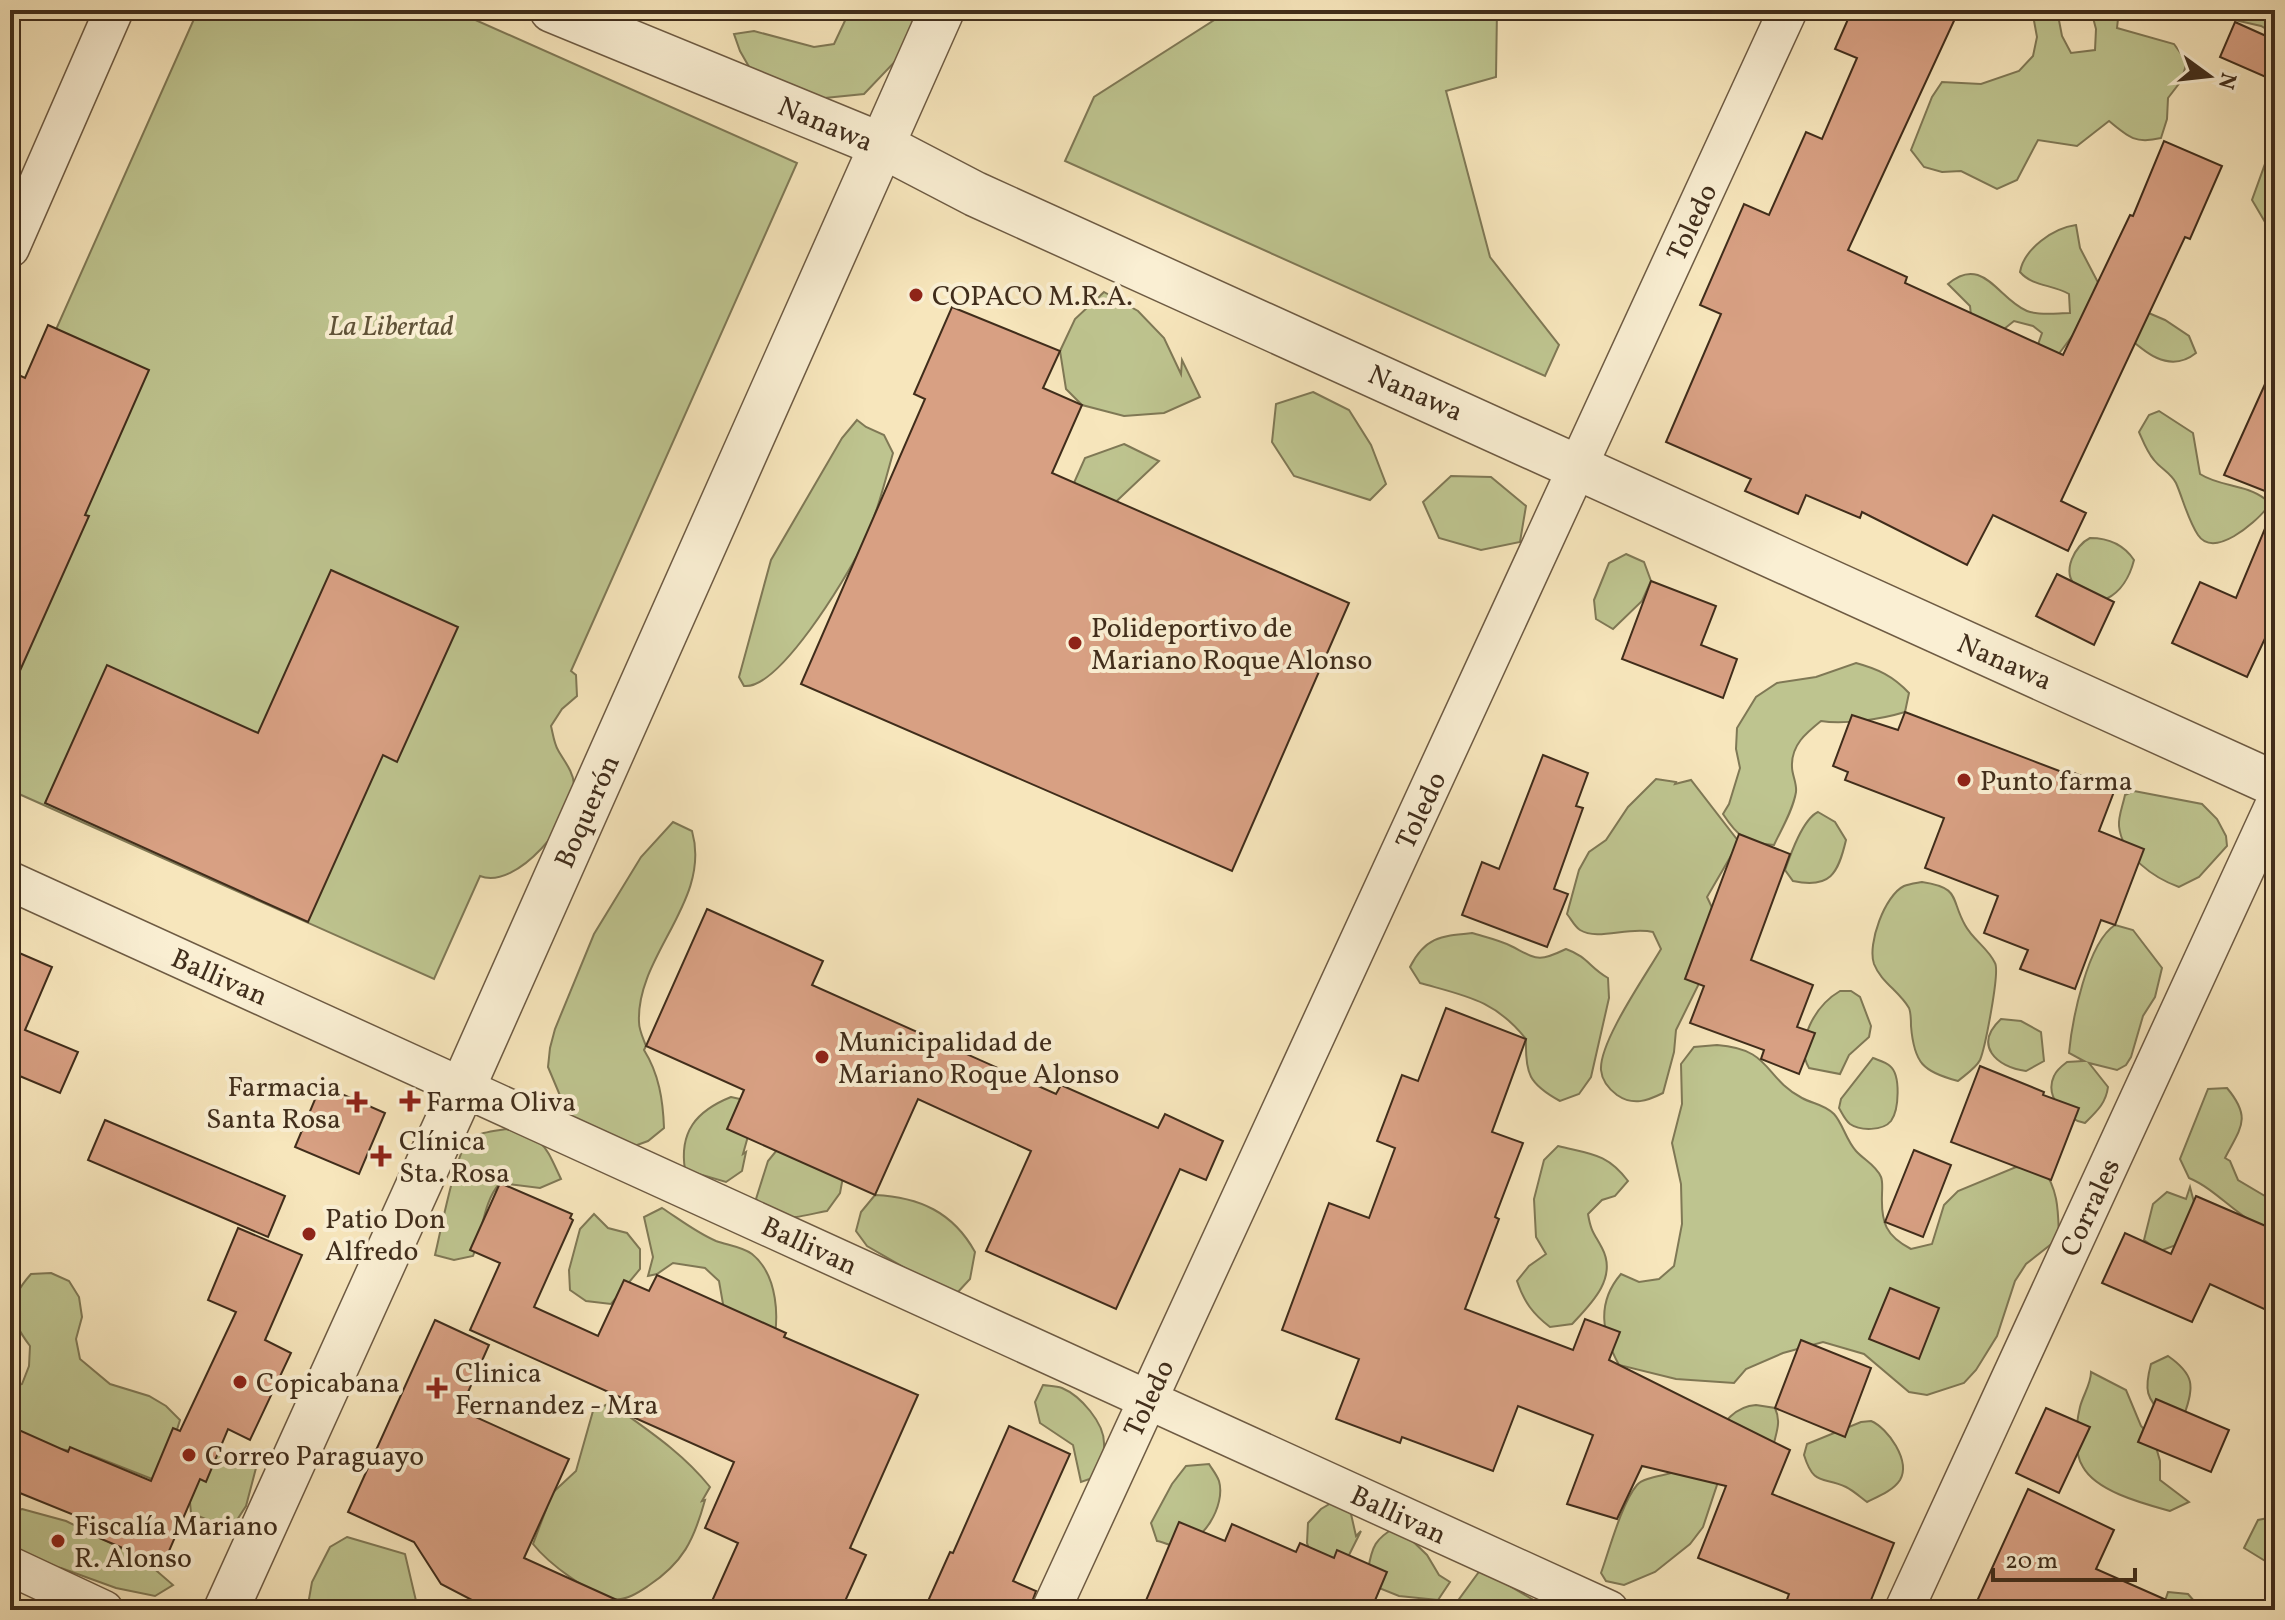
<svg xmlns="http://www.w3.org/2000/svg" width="2285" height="1620" font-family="Vollkorn,serif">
	<rect width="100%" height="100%" fill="#f7e6bc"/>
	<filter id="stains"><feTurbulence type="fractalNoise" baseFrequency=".0025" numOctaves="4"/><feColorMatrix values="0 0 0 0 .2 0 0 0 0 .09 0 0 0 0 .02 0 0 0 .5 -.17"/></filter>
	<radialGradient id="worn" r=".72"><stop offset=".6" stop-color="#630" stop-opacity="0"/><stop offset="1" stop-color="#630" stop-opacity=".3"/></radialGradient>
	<g fill="#bec48f" stroke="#7f7855" stroke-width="2">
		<path d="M198 10H453L797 163 571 671 576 675 577 696 562 709 551 726C553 734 554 743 558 750 564 761 573 771 574 784 576 819 516 891 480 876L434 979 10 790V433Z"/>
		<polygon points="850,10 930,10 907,49 864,94 805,100 752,72 740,51 734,34 754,31 814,47 834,44"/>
		<polygon points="1230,10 1497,10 1496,77 1446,91 1490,257 1559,345 1545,376 1065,161 1094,97"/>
		<path d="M2032 10H2057L2062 36 2071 53 2095 50 2096 29 2091 10H2119L2117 28 2174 44 2187 62 2181 81 2168 98 2167 119 2161 138C2136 144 2129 138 2109 121L2077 146 2038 140 2017 180 1997 189 1961 171 1942 172 1924 167 1911 150 1932 97 1942 82 1981 84 2019 71 2033 56 2037 37Z"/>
		<polygon points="2227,10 2275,10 2275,34 2261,26 2230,19"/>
		<polygon points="2275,157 2275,239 2252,200 2265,164"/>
		<path d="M2076 225 2080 248 2104 294 2165 320 2189 336 2196 353C2166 377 2138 346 2116 326L2076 331 2052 363 2035 353 2042 333 2033 326 2014 321 1999 333 1971 315 1970 306 1948 284C1983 254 1998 299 2027 311 2039 316 2057 313 2070 313L2069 294C2052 284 2033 287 2020 272 2024 249 2053 228 2076 225Z"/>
		<polygon points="1104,292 1138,311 1164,338 1181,374 1182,360 1200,397 1164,413 1124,416 1082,405 1066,389 1060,351 1075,319"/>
		<polygon points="1313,392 1349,410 1371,445 1386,484 1370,500 1294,476 1272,442 1276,404"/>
		<path d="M2159 411 2193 433 2200 474C2220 487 2246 484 2265 499L2266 509C2255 523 2214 559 2198 535 2188 520 2183 499 2176 483 2171 473 2160 468 2154 460 2147 452 2143 441 2139 432L2149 415Z"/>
		<path d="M857 420 866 427 884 435 893 453C884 485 876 518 861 548 846 578 779 690 744 686L739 677 771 560 842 438Z"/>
		<polygon points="1124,444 1159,461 1104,513 1069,494 1085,458"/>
		<polygon points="1451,476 1491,477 1526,506 1520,542 1481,550 1439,538 1423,502"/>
		<path d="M2090 538C2108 538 2124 545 2134 560 2130 576 2121 592 2106 599 2097 596 2083 593 2076 586 2061 572 2075 545 2090 538Z"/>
		<polygon points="1626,554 1644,562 1651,581 1642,601 1613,629 1596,619 1594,600 1609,563"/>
		<path d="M1856 663C1878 669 1893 676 1909 693L1905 712C1882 719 1844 725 1821 721 1806 733 1791 745 1792 767 1792 775 1797 783 1796 792 1793 810 1782 828 1774 845 1746 843 1738 837 1723 814L1729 804 1740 768 1736 749 1737 728 1756 697 1777 683 1816 677Z"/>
		<path d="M1656 779 1676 782 1675 784 1691 780 1739 842 1707 897 1724 933 1676 1030 1674 1052 1663 1093C1647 1101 1633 1106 1617 1095 1609 1089 1602 1081 1601 1070 1599 1042 1646 975 1661 949L1653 932C1629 926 1598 941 1580 930 1575 927 1571 919 1567 914L1579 870 1589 852 1606 840 1628 807Z"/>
		<path d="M2134 791 2202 804 2217 819 2226 836 2227 846 2199 877 2179 887C2154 878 2122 856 2119 826 2118 817 2123 805 2125 795Z"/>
		<path d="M1818 812 1835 822 1846 840C1838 874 1830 889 1793 881L1785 870C1791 853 1803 819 1818 812Z"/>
		<path d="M673 822 692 831C712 901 636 955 639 1022 639 1030 643 1038 646 1046L644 1050C659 1074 663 1100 664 1128L648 1141 629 1148 574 1121 564 1105 548 1067 550 1048 555 1029 594 934 641 857Z"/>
		<path d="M1922 882C1961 888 1950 898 1965 925 1973 940 1988 948 1995 963 2000 972 1985 1048 1980 1060 1976 1068 1965 1075 1958 1081 1923 1072 1914 1063 1911 1026 1911 1020 1911 1013 1909 1008 1899 991 1881 982 1874 964 1867 944 1885 895 1904 886 1909 884 1917 883 1922 882Z"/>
		<path d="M2115 925 2133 930 2162 968 2155 997 2143 1016 2131 1057 2126 1065 2117 1070 2089 1063 2108 1087C2106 1103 2097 1111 2085 1123 2066 1120 2044 1097 2054 1076 2056 1071 2063 1065 2067 1062L2084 1061 2069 1053C2072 1021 2087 943 2115 925Z"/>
		<path d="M1472 933C1485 937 1499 940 1511 946 1537 959 1537 963 1566 949 1588 957 1589 967 1608 978L1609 998 1591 1077 1579 1094 1560 1101C1529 1084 1525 1074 1526 1039 1495 1000 1466 996 1420 983L1410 967C1425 937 1441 936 1472 933Z"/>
		<path d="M1840 991H1851L1860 997 1871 1026 1869 1037 1849 1055 1840 1074 1809 1068C1794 1042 1816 1005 1840 991Z"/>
		<path d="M2001 1019 2021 1021 2041 1032 2044 1061 2026 1071C1996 1067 1973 1045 2001 1019Z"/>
		<path d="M1717 1045C1772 1049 1763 1077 1802 1098 1813 1104 1824 1104 1834 1114 1843 1124 1846 1140 1856 1151 1864 1160 1876 1165 1881 1177 1883 1182 1882 1190 1882 1195 1881 1223 1886 1236 1911 1249L1932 1244 1944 1205 1958 1191 2016 1167 2043 1169C2059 1191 2058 1212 2059 1238L2026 1264 2015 1281 1997 1336 1976 1370 1964 1383 1927 1395 1909 1392 1864 1354 1823 1342 1783 1353 1746 1369 1734 1383 1676 1379 1619 1365C1602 1334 1596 1303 1621 1274L1639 1282 1659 1279 1674 1266 1682 1224 1681 1184 1672 1143 1682 1104 1681 1064 1694 1047Z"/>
		<path d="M1873 1058C1878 1060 1886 1062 1890 1066 1901 1075 1899 1110 1891 1121 1883 1131 1860 1131 1850 1124 1845 1120 1842 1113 1839 1108L1841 1099Z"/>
		<path d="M2227 1088C2252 1118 2241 1127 2225 1158L2230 1161 2238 1180 2275 1202V1232C2241 1223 2220 1191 2189 1178L2180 1159 2208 1089Z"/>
		<path d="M731 1097 749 1101 752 1122 743 1154 746 1152 742 1171 726 1182 685 1170C679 1132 696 1111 731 1097Z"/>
		<path d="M506 1129C545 1139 544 1143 561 1179L540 1188 500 1183C483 1202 483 1231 473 1256L454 1260 435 1255C440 1235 456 1150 469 1140 479 1132 494 1131 506 1129Z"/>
		<path d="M781 1145 843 1177 840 1193 827 1211C793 1217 782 1226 756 1199L768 1161Z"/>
		<path d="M1558 1146C1590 1154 1607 1153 1628 1181L1615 1196 1602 1200 1588 1214C1591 1232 1594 1233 1602 1248 1618 1278 1591 1304 1572 1324L1550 1327C1533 1314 1524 1302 1517 1281L1529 1266 1546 1254 1536 1237 1534 1199 1544 1160Z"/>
		<polygon points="2190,1187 2195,1206 2179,1244 2160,1251 2144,1240 2153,1204 2167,1192 2186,1199"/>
		<path d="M875 1195C919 1197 953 1212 975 1252L970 1279 957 1293 938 1287 867 1246 856 1231 861 1212Z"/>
		<path d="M662 1208C679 1219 697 1233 716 1241 727 1245 743 1247 752 1254 778 1275 780 1319 772 1348L726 1321 719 1281 705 1268 673 1263 657 1274 648 1276 653 1257 644 1217Z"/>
		<polygon points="594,1214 608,1228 627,1233 640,1249 640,1269 611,1304 586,1301 570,1290 569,1270 580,1229"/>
		<path d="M51 1273 69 1281 79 1297 82 1317 76 1339 80 1359 110 1384 149 1396 166 1406 180 1420 174 1439 152 1479 91 1455 51 1447 10 1464V1388L22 1384 29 1366 30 1346C8 1317 6 1302 31 1274Z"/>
		<path d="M2168 1356C2194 1374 2195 1386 2184 1415L2165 1417C2146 1398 2144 1390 2151 1364Z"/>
		<path d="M2091 1372 2126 1390 2141 1426 2154 1440 2160 1461V1480L2189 1502 2170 1511C2145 1504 2097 1492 2083 1467 2073 1451 2076 1424 2080 1407 2083 1395 2091 1384 2091 1372Z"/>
		<path d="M1043 1385C1049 1386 1056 1386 1062 1388 1081 1396 1104 1423 1104 1443 1105 1455 1099 1464 1101 1475L1081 1482 1073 1445 1040 1423 1035 1402Z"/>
		<path d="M610 1403C646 1429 682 1452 710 1487L702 1501 705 1500C694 1540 683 1563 648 1586 639 1592 626 1601 614 1599 590 1595 548 1563 533 1544L547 1507 548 1497 576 1471 593 1411Z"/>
		<path d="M1756 1405 1775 1408C1781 1421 1777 1430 1774 1443L1720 1476 1703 1527 1690 1544 1655 1572 1624 1585 1606 1581 1601 1573C1609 1551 1622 1502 1637 1485 1646 1475 1675 1476 1689 1466 1713 1449 1722 1407 1756 1405Z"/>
		<path d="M1871 1421C1888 1428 1911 1461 1900 1480 1893 1491 1877 1497 1867 1502 1860 1497 1854 1491 1846 1487 1823 1476 1814 1487 1804 1455L1807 1444 1861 1422Z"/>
		<polygon points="225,1452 243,1455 256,1468 246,1506 235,1523 215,1523 191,1513 189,1492 206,1457"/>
		<path d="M1209 1464C1212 1469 1217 1475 1219 1481 1226 1505 1203 1545 1176 1546 1171 1546 1163 1542 1157 1541L1151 1523 1172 1484 1186 1466Z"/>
		<polygon points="1338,1499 1351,1514 1356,1536 1361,1531 1349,1555 1333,1567 1314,1563 1307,1543 1308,1523 1321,1509"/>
		<polygon points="22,1509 66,1521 143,1559 173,1585 155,1596 116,1588 61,1568 10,1560 10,1514"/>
		<polygon points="2268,1518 2275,1520 2275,1567 2244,1548 2258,1520"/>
		<path d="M1397 1526 1427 1555 1439 1575 1450 1582 1438 1600 1399 1596 1379 1588 1368 1570C1372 1546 1375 1539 1397 1526Z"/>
		<polygon points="347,1537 405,1554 417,1605 414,1610 307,1610 312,1582 330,1547"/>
		<polygon points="1481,1569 1547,1608 1548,1610 1456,1610 1457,1602"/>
		<polygon points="2168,1592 2188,1594 2202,1610 2162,1610"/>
	</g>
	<g fill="#d8a083" stroke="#402d1b" stroke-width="2">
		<polygon points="1852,10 1959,10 1848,250 1907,277 1905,283 2063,355 2130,215 2133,216 2164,141 2222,166 2190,239 2185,237 2061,501 2086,513 2068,551 1993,515 1967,565 1862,512 1860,518 1806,495 1798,514 1745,491 1751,479 1666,442 1721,314 1700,305 1744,204 1769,215 1806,132 1822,139 1857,58 1835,49"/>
		<polygon points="2235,22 2275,40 2275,81 2220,57"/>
		<polygon points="952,307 1060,351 1043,388 1082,405 1052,473 1349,603 1232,871 801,684 925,399 914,394"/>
		<polygon points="48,325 149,370 85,515 89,516 10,693 10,371 25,378"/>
		<polygon points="2275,362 2275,495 2224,475"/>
		<polygon points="2274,507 2275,617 2247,677 2172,643 2200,582 2236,598"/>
		<polygon points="331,570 458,627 397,762 383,755 308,922 45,803 107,665 258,733"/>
		<polygon points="2057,574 2114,602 2094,645 2036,616"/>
		<polygon points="1651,581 1716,606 1701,645 1737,659 1723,698 1622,659"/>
		<polygon points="1905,712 2062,772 2064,769 2115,789 2099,831 2144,849 2115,925 2101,920 2075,989 2020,969 2028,950 1984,933 1998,896 1925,868 1944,818 1845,780 1848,772 1833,766 1852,715 1898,730"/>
		<polygon points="1543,755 1588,773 1576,806 1583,808 1554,889 1568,894 1547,947 1462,915 1482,862 1499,869"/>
		<polygon points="1739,834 1790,854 1751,960 1813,985 1797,1027 1815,1033 1799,1074 1761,1059 1764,1050 1690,1023 1704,986 1685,979"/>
		<polygon points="707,909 823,961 812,985 1056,1094 1061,1085 1158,1128 1165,1114 1223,1141 1206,1180 1180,1169 1116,1309 986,1251 1031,1151 918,1099 875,1195 727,1129 744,1090 646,1046"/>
		<polygon points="10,949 52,967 25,1030 78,1052 60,1093 10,1072"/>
		<polygon points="1446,1008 1526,1039 1492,1132 1523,1143 1495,1217 1499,1219 1465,1309 1573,1350 1585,1319 1620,1332 1609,1360 1790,1450 1772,1494 1894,1543 1867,1610 1783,1610 1789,1594 1698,1558 1726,1486 1642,1466 1617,1519 1567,1504 1593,1435 1518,1406 1493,1471 1402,1437 1400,1443 1336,1419 1359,1359 1282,1330 1329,1203 1369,1218 1395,1148 1377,1141 1402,1075 1418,1081"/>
		<polygon points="1980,1066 2044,1092 2043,1095 2079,1108 2051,1180 1951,1142"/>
		<polygon points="321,1085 385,1113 359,1174 295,1147"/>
		<polygon points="105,1120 285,1196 268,1237 88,1160"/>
		<polygon points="1914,1150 1951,1165 1923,1237 1885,1222"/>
		<polygon points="500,1183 572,1214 570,1218 573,1220 534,1307 598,1336 624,1280 649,1291 657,1275 786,1333 784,1337 918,1395 850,1548 866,1555 841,1610 708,1610 738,1543 705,1528 734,1462 626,1414 631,1402 470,1330 500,1263 470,1250"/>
		<polygon points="2196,1196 2275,1230 2275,1314 2210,1284 2192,1322 2102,1283 2125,1233 2171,1254"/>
		<polygon points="238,1228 302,1255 265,1340 291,1353 250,1440 228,1429 206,1482 200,1479 163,1565 80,1530 84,1519 10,1489 10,1426 68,1452 70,1447 151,1481 173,1428 180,1431 236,1312 208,1300"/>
		<polygon points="1890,1288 1939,1308 1919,1359 1869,1339"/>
		<polygon points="435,1320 489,1345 460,1410 569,1459 524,1558 639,1610 491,1610 441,1584 414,1542 348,1512"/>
		<polygon points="1801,1340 1871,1368 1845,1437 1775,1408"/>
		<polygon points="2156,1399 2229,1430 2211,1472 2138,1442"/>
		<polygon points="2046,1408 2090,1427 2059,1493 2016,1473"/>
		<polygon points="1009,1426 1070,1454 1013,1581 1036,1591 1029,1610 924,1610 950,1552 953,1553"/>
		<polygon points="2028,1489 2114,1530 2096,1569 2189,1610 1973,1610"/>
		<polygon points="1179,1522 1225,1541 1232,1524 1296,1552 1300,1543 1334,1558 1337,1550 1387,1572 1371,1610 1142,1610"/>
	</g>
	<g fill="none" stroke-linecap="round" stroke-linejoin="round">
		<g stroke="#6e5b43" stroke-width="41">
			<g id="minor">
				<polyline points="10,248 114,10"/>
				<polyline points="10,881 1609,1610"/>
				<polyline points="10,1566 104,1610"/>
				<polyline points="1051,1610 1788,10"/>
				<polyline points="1904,1610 2275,804"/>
			</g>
		</g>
		<g stroke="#6e5b43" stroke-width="47">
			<g id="tertiary">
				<polyline points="552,10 881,145 975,194 2275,784"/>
				<polyline points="226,1610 463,1087 942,10"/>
			</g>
		</g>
		<use href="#minor" stroke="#faefd3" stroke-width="38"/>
		<use href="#tertiary" stroke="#faefd3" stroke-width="44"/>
	</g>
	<g fill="#8f2418" stroke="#faefd3" stroke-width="3">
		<circle cx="916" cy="295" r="8"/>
		<circle cx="1075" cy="643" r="8"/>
		<circle cx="1964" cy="780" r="8"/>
		<circle cx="822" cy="1057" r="8"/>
		<path d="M406 1089h8v8h8v8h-8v8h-8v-8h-8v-8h8z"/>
		<path d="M353 1090h8v8h8v8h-8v8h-8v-8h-8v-8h8z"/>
		<path d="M377 1144h8v8h8v8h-8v8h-8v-8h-8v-8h8z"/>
		<circle cx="309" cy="1234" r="8"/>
		<circle cx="240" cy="1382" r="8"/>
		<path d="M433 1376h8v8h8v8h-8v8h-8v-8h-8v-8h8z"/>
		<circle cx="189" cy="1455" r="8"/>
		<circle cx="58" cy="1541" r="8"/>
	</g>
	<g text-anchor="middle" stroke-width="8" stroke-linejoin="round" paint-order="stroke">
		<g font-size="28" fill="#402d1b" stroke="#faefd3">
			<text transform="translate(826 123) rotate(23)" y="10">Nanawa</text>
			<text transform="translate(1691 222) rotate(-65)" y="10">Toledo</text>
			<text transform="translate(1416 392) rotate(24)" y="10">Nanawa</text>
			<text transform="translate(2005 661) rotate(24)" y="10">Nanawa</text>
			<text transform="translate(1420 810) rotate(-65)" y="10">Toledo</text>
			<text transform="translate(586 811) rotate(-66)" y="10">Boquerón</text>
			<text transform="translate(220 976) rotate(24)" y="10">Ballivan</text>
			<text transform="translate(2089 1207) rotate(-65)" y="10">Corrales</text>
			<text transform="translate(810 1245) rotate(25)" y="10">Ballivan</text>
			<text transform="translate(1148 1398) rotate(-65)" y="10">Toledo</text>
			<text transform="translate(1399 1514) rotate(25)" y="10">Ballivan</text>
		</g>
		<g font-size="28" fill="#402d1b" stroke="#faefd3" text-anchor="start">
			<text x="932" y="305">COPACO M.R.A.</text>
			<text x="1091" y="637">Polideportivo de<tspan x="1091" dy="32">Mariano Roque Alonso</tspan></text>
			<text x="1980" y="790">Punto farma</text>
			<text x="838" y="1051">Municipalidad de<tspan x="838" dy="32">Mariano Roque Alonso</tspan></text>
			<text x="341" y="1096" text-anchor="end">Farmacia<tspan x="341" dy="32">Santa Rosa</tspan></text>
			<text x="426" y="1111">Farma Oliva</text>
			<text x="399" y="1150">Clínica<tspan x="399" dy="32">Sta. Rosa</tspan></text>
			<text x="325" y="1228">Patio Don<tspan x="325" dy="32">Alfredo</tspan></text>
			<text x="455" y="1382">Clinica<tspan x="455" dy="32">Fernandez - Mra</tspan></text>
			<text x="256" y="1392">Copicabana</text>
			<text x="205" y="1465">Correo Paraguayo</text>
			<text x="74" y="1535">Fiscalía Mariano<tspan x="74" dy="32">R. Alonso</tspan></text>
		</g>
		<g font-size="28" font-style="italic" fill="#605338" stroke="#faefd3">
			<text x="391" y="335">La Libertad</text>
		</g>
	</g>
	<rect width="2285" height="1620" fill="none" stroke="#f7e6bc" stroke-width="40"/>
	<rect x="12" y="12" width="2261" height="1596" fill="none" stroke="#402d1b" stroke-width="4"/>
	<rect x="20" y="20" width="2245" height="1580" fill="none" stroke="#402d1b" stroke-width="2"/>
	<g transform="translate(2209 76) rotate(105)" stroke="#faefd3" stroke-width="6" paint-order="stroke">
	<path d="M0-6L14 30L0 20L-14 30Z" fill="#402d1b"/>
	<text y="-12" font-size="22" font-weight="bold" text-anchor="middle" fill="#402d1b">N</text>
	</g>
	<path d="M1993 1568v12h142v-12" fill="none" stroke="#402d1b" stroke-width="4"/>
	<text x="2005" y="1568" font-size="24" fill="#402d1b" stroke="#faefd3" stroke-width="6" paint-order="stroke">20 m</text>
	<rect width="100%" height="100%" filter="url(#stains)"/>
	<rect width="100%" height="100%" fill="url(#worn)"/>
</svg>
